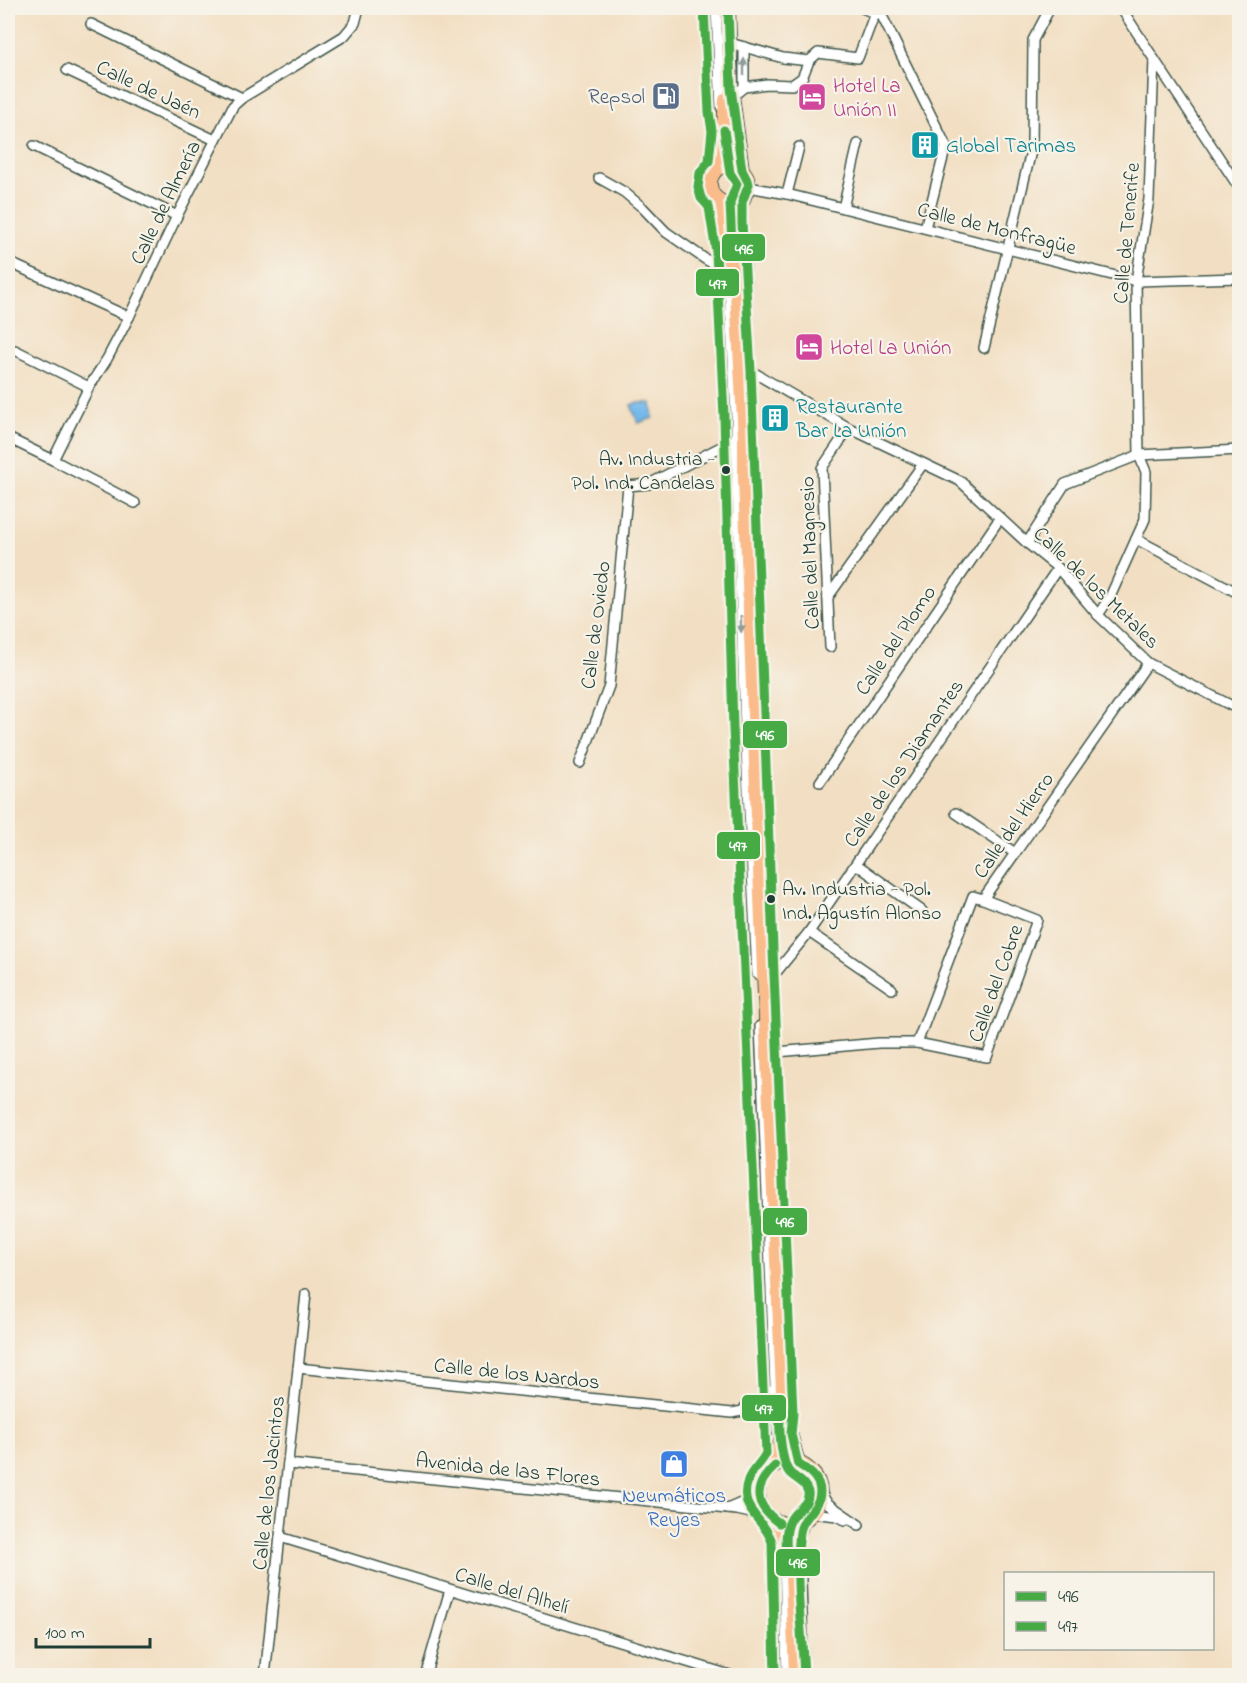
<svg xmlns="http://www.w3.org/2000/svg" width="1247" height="1683" font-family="'Indie Flower',sans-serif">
	<rect width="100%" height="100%" fill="#f7f3e8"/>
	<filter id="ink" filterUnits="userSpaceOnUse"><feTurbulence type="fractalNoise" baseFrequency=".0167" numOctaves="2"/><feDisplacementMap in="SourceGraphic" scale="12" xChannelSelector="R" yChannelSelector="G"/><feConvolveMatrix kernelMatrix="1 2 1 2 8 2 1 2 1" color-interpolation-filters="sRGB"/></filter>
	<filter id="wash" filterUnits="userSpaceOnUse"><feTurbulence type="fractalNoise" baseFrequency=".008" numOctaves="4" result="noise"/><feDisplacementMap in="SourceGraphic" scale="24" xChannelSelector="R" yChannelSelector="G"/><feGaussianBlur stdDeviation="1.35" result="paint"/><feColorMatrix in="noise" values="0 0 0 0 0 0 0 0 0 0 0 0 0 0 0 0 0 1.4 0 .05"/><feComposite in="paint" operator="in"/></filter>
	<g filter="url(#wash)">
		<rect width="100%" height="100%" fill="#f2dfc3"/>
		<polygon fill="#74b9eb" stroke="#4a7b90" stroke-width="1.5" points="636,403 651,403 653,418 638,423 631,405"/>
	</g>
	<g filter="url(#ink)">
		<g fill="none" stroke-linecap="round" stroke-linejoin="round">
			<g stroke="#3f5549" stroke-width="12">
				<g id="street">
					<polyline points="716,8 721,107"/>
					<polyline points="862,8 882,16 946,146 925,228"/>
					<polyline points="91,24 242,98"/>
					<polyline points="730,43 783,58 809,61 818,53 858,58 875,13"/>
					<polyline points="1154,59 1240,189"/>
					<polyline points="67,70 215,140"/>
					<polyline points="744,87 744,47"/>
					<polyline points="732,97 744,87 767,84 792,85 802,78 809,61"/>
					<polyline points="34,146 177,216"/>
					<polyline points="599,178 624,192 643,208 666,232 705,259 728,272"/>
					<polyline points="749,187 787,194 1136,281 1240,278"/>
					<polyline points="787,194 799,147"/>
					<polyline points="843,208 858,144"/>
					<polyline points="744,241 751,371 774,975 793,1413 792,1429"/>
					<polyline points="8,262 129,317"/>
					<polyline points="728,265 736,416 737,481 745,727 757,974"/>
					<polyline points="984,348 1032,147 1033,40 1050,8"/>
					<polyline points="15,350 89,387"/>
					<polyline points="751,371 849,428 960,481 1027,543 1058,568 1098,615 1148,663 1240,710"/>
					<polyline points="8,438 53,460 135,503"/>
					<polyline points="53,460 89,387 107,359 129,317 177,216 233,106 242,98 344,36 355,23 359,8"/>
					<polyline points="1136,539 1240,594"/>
					<polyline points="1027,543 1065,484 1139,455 1240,450"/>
					<polyline points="828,597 923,464"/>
					<polyline points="1098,615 1110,597 1145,519 1146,472 1139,455 1136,281 1149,199 1154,59 1121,8"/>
					<polyline points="830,647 822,468 849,428"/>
					<polyline points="580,763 609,686 628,486 649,484 736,439"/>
					<polyline points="820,782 1000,518"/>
					<polyline points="956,813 1015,853"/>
					<polyline points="856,864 922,911"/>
					<polyline points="809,932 892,989"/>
					<polyline points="774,975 809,932 1058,568"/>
					<polyline points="760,1026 777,1432"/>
					<polyline points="917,1043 973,896 983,899 1148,663"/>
					<polyline points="777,1052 879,1043 917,1043 987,1057 1037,920 983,899"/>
					<path d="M298 1368 732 1413C753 1409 761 1406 776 1422"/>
					<polyline points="745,1407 766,1398 775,1387"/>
					<polyline points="288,1464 737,1510 769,1517"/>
					<polyline points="820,1491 827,1503 859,1525"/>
					<path d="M727 1509C740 1504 750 1500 759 1489"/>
					<polyline points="812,1513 837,1516 845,1520"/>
					<polyline points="280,1537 733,1676"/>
					<polyline points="800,1549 804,1676"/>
					<polyline points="784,1554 787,1676"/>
					<polyline points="265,1676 306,1294"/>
					<polyline points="425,1676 450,1590"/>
				</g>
			</g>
			<g stroke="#3f5549" stroke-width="16">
				<g id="primary">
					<polyline points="728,8 731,88 742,170"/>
					<circle cx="729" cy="184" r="19"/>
					<polyline points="721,167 726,100"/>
					<polyline points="744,197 739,209 738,222 737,294 745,438 745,480 764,973 784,1413 782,1436 775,1466"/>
					<polyline points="720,202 732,271"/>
					<polyline points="787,1421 798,1464"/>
					<circle cx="789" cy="1493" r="31"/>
					<polyline points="779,1523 789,1561"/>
					<polyline points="796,1676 792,1574 794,1545 803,1521"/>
				</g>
			</g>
			<use href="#street" stroke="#fff" stroke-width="9"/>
			<use href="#primary" stroke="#fabc8b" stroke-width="14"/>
			<g stroke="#f7f3e8" stroke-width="14">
				<g id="bus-1">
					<polyline points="728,8 731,88 742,170 749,184 742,202 742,223 751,371 774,975 793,1413 791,1434 798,1464"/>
					<path d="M798 1464C808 1470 820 1478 820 1492 820 1509 802 1516 800 1532 794 1579 802 1628 804 1676"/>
					<path d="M775 1466C752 1487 754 1505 779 1523"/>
				</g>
			</g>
			<g stroke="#f7f3e8" stroke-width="14">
				<g id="bus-2">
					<path d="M704 9 709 112 712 131 709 161 700 173 698 187 701 198 709 207 716 252 724 416 733 728 766 1453C762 1463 752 1469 748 1480 737 1511 765 1518 772 1542L775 1676"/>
					<polyline points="724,130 730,173 737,184 730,202 732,246"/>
					<path d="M780 1421C779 1432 782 1463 789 1472 795 1479 805 1481 808 1492 810 1505 796 1509 791 1519 783 1533 787 1550 788 1565"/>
				</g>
			</g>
			<use href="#bus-1" stroke="#46ab45" stroke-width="9"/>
			<use href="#bus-2" stroke="#46ab45" stroke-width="9"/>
		</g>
		<defs><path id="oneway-solid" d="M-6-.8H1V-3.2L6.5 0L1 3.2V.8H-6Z" transform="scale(1.5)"/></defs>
		<g fill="#8f9e9a">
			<use href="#oneway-solid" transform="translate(744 67) rotate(-90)"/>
			<use href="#oneway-solid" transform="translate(741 624) rotate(88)"/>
		</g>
	</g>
	<defs>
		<g id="fuel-square" transform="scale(1.5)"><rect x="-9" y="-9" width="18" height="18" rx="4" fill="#5c6f8a" stroke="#f7f3e8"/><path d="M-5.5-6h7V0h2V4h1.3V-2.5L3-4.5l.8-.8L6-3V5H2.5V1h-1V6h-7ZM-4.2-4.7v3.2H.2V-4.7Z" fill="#fff"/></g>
		<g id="hotel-square" transform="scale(1.5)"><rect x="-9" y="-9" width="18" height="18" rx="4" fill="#d1479c" stroke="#f7f3e8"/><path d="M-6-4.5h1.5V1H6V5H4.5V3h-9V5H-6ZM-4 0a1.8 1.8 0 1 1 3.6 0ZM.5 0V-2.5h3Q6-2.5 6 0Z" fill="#fff"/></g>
		<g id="building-square" transform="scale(1.5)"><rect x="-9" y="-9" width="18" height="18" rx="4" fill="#0f9aa8" stroke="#f7f3e8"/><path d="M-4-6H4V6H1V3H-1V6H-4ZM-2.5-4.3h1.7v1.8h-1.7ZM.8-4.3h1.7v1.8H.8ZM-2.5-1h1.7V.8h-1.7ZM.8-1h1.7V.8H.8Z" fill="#fff"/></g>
		<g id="shop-square" transform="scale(1.5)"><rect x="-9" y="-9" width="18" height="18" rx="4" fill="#3f7fe0" stroke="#f7f3e8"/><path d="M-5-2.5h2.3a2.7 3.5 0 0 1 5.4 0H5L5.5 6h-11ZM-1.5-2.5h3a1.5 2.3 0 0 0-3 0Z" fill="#fff"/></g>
	</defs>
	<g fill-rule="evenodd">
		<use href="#fuel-square" x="666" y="96"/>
		<use href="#hotel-square" x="812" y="97"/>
		<use href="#building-square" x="925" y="145"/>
		<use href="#hotel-square" x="809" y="347"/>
		<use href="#building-square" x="775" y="418"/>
		<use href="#shop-square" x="674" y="1464"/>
	</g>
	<g fill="#1f3d34" stroke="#f7f3e8" stroke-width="2">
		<circle cx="726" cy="470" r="5"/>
		<circle cx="771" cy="899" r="5"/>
	</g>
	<g text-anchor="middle" stroke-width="4.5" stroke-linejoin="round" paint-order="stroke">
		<g font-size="20" fill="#1f3d34" stroke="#f7f3e8" text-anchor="end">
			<text x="715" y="465">Av. Industria -<tspan x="715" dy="24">Pol. Ind. Candelas</tspan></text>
			<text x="782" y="895" text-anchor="start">Av. Industria - Pol.<tspan x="782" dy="24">Ind. Agustín Alonso</tspan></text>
		</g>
		<g font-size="21" fill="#b23c85" stroke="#f7f3e8" text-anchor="start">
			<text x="833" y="92">Hotel La<tspan x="833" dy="24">Unión II</tspan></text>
			<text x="830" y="354">Hotel La Unión</text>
		</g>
		<g font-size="21" fill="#1f3d34" stroke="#f7f3e8">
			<text transform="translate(149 89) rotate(25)" y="7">Calle de Jaén</text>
			<text transform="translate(165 202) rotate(-64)" y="7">Calle de Almería</text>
			<text transform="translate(997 228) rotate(14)" y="7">Calle de Monfragüe</text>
			<text transform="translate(1126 233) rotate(-85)" y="7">Calle de Tenerife</text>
			<text transform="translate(809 553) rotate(-92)" y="7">Calle del Magnesio</text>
			<text transform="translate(1097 587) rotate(44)" y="7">Calle de los Metales</text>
			<text transform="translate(595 625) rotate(-83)" y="7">Calle de Oviedo</text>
			<text transform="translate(895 640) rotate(-56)" y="7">Calle del Plomo</text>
			<text transform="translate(903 763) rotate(-56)" y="7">Calle de los Diamantes</text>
			<text transform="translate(1013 825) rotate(-55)" y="7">Calle del Hierro</text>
			<text transform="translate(995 983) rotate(-70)" y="7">Calle del Cobre</text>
			<text transform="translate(517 1373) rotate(6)" y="7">Calle de los Nardos</text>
			<text transform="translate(508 1469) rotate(6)" y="7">Avenida de las Flores</text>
			<text transform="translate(268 1483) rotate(-84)" y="7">Calle de los Jacintos</text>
			<text transform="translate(512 1590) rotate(17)" y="7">Calle del Alhelí</text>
		</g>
		<g font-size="21" fill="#4e5e75" stroke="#f7f3e8" text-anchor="end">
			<text x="645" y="103">Repsol</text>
		</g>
		<g font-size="21" fill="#0d838f" stroke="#f7f3e8" text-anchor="start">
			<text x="946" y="152">Global Tarimas</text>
			<text x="796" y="413">Restaurante<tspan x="796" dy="24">Bar La Unión</tspan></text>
		</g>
		<g font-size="21" fill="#366cbe" stroke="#f7f3e8">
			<text x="674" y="1502">Neumáticos<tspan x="674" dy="24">Reyes</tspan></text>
		</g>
	</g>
	<g stroke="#f7f3e8" stroke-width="2">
		<rect x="721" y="233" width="45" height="29" rx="6" fill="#46ab45"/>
		<rect x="695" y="268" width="45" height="29" rx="6" fill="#46ab45"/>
		<rect x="742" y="720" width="46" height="29" rx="6" fill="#46ab45"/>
		<rect x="716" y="831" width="45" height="29" rx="6" fill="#46ab45"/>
		<rect x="762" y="1207" width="46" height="29" rx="6" fill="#46ab45"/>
		<rect x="741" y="1394" width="46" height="28" rx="6" fill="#46ab45"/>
		<rect x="775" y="1548" width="46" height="29" rx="6" fill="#46ab45"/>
	</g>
	<g font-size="16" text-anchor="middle" font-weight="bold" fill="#fff">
		<text x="744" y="254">496</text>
		<text x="718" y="289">497</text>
		<text x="765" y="740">496</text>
		<text x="738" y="851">497</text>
		<text x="785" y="1227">496</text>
		<text x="764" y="1414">497</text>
		<text x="798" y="1568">496</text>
	</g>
	<rect width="1247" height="1683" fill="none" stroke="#f7f3e8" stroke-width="30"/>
	<rect x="1004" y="1572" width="210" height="78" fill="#f7f3e8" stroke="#a1aaa0" stroke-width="1.5"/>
	<rect x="1016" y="1592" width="30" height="9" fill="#46ab45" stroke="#a1aaa0" stroke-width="1.5"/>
	<text x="1058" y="1602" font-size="18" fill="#1f3d34">496</text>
	<rect x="1016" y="1622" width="30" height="9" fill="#46ab45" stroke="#a1aaa0" stroke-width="1.5"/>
	<text x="1058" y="1632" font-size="18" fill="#1f3d34">497</text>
	<path d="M36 1638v9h114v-9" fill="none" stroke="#1f3d34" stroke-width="3"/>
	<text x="45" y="1638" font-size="18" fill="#1f3d34" stroke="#f7f3e8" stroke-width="4.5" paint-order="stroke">100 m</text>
</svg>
